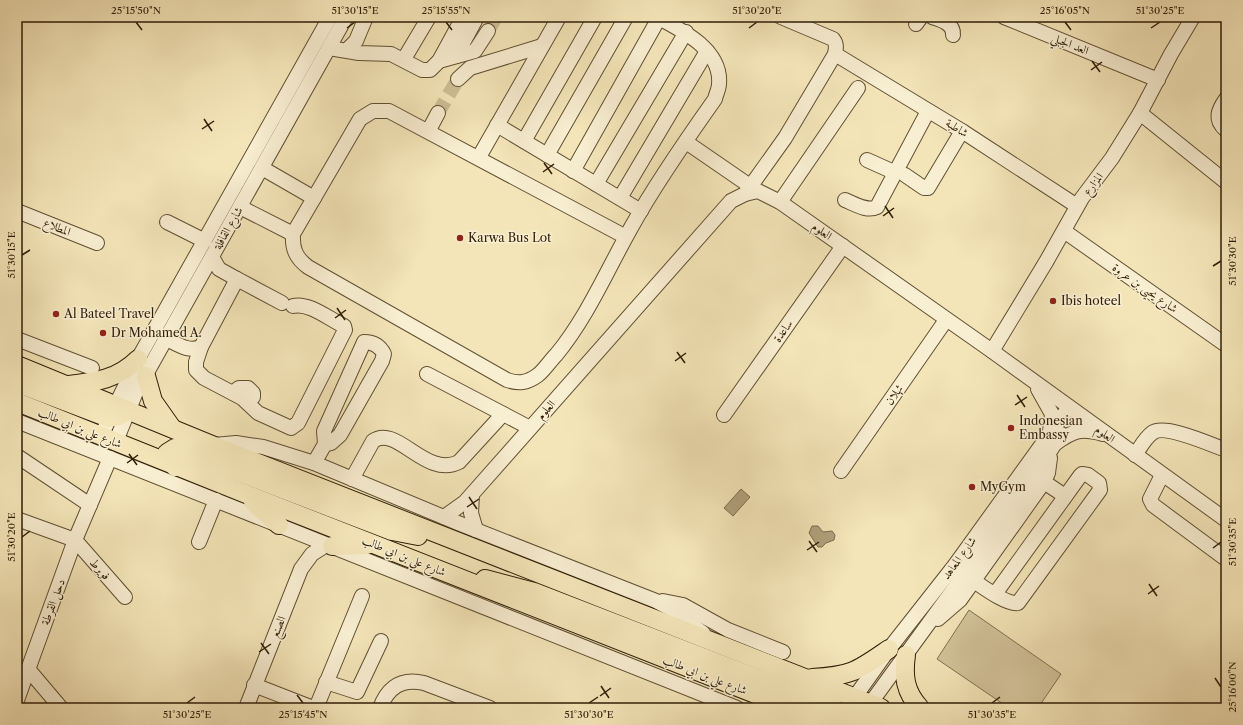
<svg xmlns="http://www.w3.org/2000/svg" width="1243" height="725" font-family="'Libre Caslon Text',Amiri,serif">
	<rect width="100%" height="100%" fill="#f4e5b8"/>
	<filter id="stains"><feTurbulence type="fractalNoise" baseFrequency=".005" numOctaves="4"/><feColorMatrix values="0 0 0 0 .2 0 0 0 0 .09 0 0 0 0 .02 0 0 0 .5 -.17"/></filter>
	<radialGradient id="worn" r=".72"><stop offset=".6" stop-color="#630" stop-opacity="0"/><stop offset="1" stop-color="#630" stop-opacity=".3"/></radialGradient>
	<polygon fill="#d3c39a" stroke="#817050" points="969,610 1061,674 1038,708 1009,708 937,659"/>
	<g fill="#b1a17c" stroke="#7d6c4d">
		<polygon points="741,489 750,497 733,516 724,508"/>
		<polygon points="812,526 818,526 823,532 832,531 835,535 834,540 826,543 822,547 818,547 809,533"/>
	</g>
	<g fill="none" stroke-linecap="round" stroke-linejoin="round">
		<g stroke="#cdbd95" stroke-width="14" stroke-dasharray="14 7" stroke-linecap="butt">
			<polyline points="488,31 496,17"/>
			<polyline points="438,113 458,79"/>
		</g>
		<g stroke="#604f33" stroke-width="16">
			<g id="minor">
				<path d="M932 17C942 20 954 24 953 35"/>
				<polyline points="1004,17 1158,80"/>
				<polyline points="916,24 921,17"/>
				<polyline points="329,48 359,53 391,54 422,70 430,70 439,61 463,17"/>
				<polyline points="347,50 356,41 366,17"/>
				<polyline points="835,54 962,131 1077,206"/>
				<polyline points="456,56 477,17"/>
				<polyline points="404,59 429,17"/>
				<polyline points="439,61 475,51 488,31"/>
				<polyline points="458,79 470,68 542,46"/>
				<path d="M1226 99C1218 110 1214 120 1226 130"/>
				<polyline points="1140,113 1226,182"/>
				<polyline points="497,125 641,211"/>
				<polyline points="429,130 438,113"/>
				<polyline points="524,141 595,17"/>
				<polyline points="686,142 750,186"/>
				<polyline points="547,155 626,17"/>
				<polyline points="479,157 559,17"/>
				<polyline points="867,160 896,173"/>
				<polyline points="262,168 314,198"/>
				<polyline points="573,171 659,18"/>
				<polyline points="905,175 924,188 928,188 962,131"/>
				<polyline points="596,184 686,32"/>
				<path d="M745 194 785 138 835 54C836 48 837 44 833 39L781 17"/>
				<polyline points="620,198 707,51"/>
				<path d="M845 200C855 204 867 212 877 207L928 111"/>
				<polyline points="780,202 858,88"/>
				<polyline points="240,207 293,234"/>
				<polyline points="17,211 97,243"/>
				<polyline points="167,222 205,241"/>
				<polyline points="1064,231 1226,345"/>
				<path d="M626 237 389 111H373L360 119 293 234C292 249 296 258 308 267L507 380C519 384 527 383 538 375 545 369 550 361 556 355 588 316 607 270 632 226 656 183 686 140 715 99 716 94 719 89 719 84 722 50 682 30 657 17"/>
				<polyline points="212,257 219,269 237,279"/>
				<path d="M282 303 237 279 201 347 196 362V370L204 378 242 398 258 413 291 428 298 423 345 330 344 326C329 319 309 302 293 306"/>
				<polyline points="17,339 92,368"/>
				<path d="M167 339C179 345 188 352 201 347"/>
				<polyline points="992,351 1046,262 1082,198 1112,158 1140,113 1171,54 1193,17"/>
				<polyline points="427,374 530,428"/>
				<polyline points="1038,389 1052,414 1050,431"/>
				<polyline points="233,393 239,388 248,388 253,393 253,397 249,401 246,401"/>
				<polyline points="724,415 843,246"/>
				<polyline points="17,421 737,708"/>
				<polyline points="101,436 138,359 330,17"/>
				<polyline points="116,441 136,392 346,17"/>
				<path d="M1056 443C1074 430 1081 428 1103 434"/>
				<polyline points="214,445 236,443 263,447 314,463 458,523 656,601 673,610 703,633"/>
				<path d="M1135 455C1140 448 1145 438 1152 433 1164 423 1212 445 1226 450"/>
				<polyline points="17,456 90,505"/>
				<path d="M314 463 325 444 324 431 364 342C373 342 380 346 384 354L382 361 340 435 331 443 325 444"/>
				<polyline points="841,471 946,320"/>
				<polyline points="1162,475 1150,499 1153,505 1226,559"/>
				<path d="M352 479 373 441C397 424 426 479 459 462L503 414"/>
				<polyline points="1044,482 1065,496"/>
				<polyline points="472,495 471,513 476,530"/>
				<polyline points="444,517 465,502 731,201 745,194 758,191 780,202 992,351 1226,520"/>
				<polyline points="17,519 75,540 125,597"/>
				<polyline points="199,542 216,500"/>
				<path d="M974 581C983 587 1007 605 1018 603L1100 490 1099 483 1088 475 1082 474 1080 476 995 594"/>
				<polyline points="663,601 683,605 728,630 783,652"/>
				<polyline points="938,619 960,600 1044,482 1048,473 1050,458"/>
				<polyline points="28,669 61,708"/>
				<polyline points="326,682 357,692 381,641"/>
				<polyline points="254,685 313,708"/>
				<polyline points="17,700 75,540 110,458"/>
				<polyline points="246,708 301,569 312,554 326,545"/>
				<polyline points="316,708 362,596"/>
				<path d="M380 708C388 687 402 678 424 683L490 708"/>
				<polyline points="847,708 889,649 955,565 1069,407"/>
				<polyline points="867,708 966,572 1038,470 1061,434"/>
			</g>
		</g>
		<g stroke="#2f1d07" stroke-width="20">
			<g id="major">
				<polyline points="17,365 212,445 881,708"/>
				<polyline points="146,376 153,401 172,428"/>
				<polyline points="17,383 109,418 119,416 128,410"/>
				<path d="M69 385C96 382 118 379 138 359"/>
				<polyline points="17,402 246,494 791,708"/>
				<polyline points="175,467 167,453 175,448 392,531 418,536"/>
				<polyline points="253,502 279,525"/>
				<polyline points="332,546 367,545"/>
				<polyline points="485,579 534,592 834,708"/>
				<path d="M906 655C903 676 905 692 920 708"/>
				<path d="M812 678C852 676 857 671 889 649"/>
			</g>
		</g>
		<use href="#minor" stroke="#f8eed1" stroke-width="14"/>
		<use href="#major" stroke="#f4e5b8" stroke-width="18"/>
	</g>
	<path fill="none" stroke="#2f1d07" stroke-width="1.5" d="M136 22 142 30M446 22 452 30M1065 22 1071 30M347 28 355 22M749 28 757 22M1151 28 1160 22M1092 61 1100 72M1091 70 1102 62M204 119 212 131M202 129 214 121M544 163 552 174M543 172 554 164M885 206 893 218M883 216 894 208M22 255 30 250M1213 266 1221 261M337 308 345 320M335 318 346 310M677 352 685 363M675 361 686 353M1017 395 1025 407M1015 405 1027 397M129 454 137 465M127 463 138 455M469 497 477 509M467 507 479 499M22 537 30 531M809 541 817 552M1213 548 1221 542M807 550 819 542M1149 584 1157 596M1148 594 1159 586M261 643 269 654M259 652 271 644M1215 678 1221 687M601 686 609 698M297 695 303 703M600 696 611 688M187 703 195 697M589 703 598 697M992 703 1000 697"/>
	<g fill="#8f2418" stroke="#f8eed1" stroke-width="1.5">
		<circle cx="460" cy="238" r="4"/>
		<circle cx="1053" cy="301" r="4"/>
		<circle cx="56" cy="314" r="4"/>
		<circle cx="103" cy="333" r="4"/>
		<circle cx="1011" cy="428" r="4"/>
		<circle cx="972" cy="487" r="4"/>
	</g>
	<g text-anchor="middle" stroke-width="3" stroke-linejoin="round" paint-order="stroke">
		<g font-size="12" fill="#2f1d07" stroke="#f8eed1">
			<text transform="translate(1070 44) rotate(22)" y="4">العد الجبلي</text>
			<text transform="translate(957 128) rotate(32)" y="4">شاطبة</text>
			<text transform="translate(1093 184) rotate(-52)" y="4">المزارع</text>
			<text transform="translate(57 227) rotate(22)" y="4">المطلاع</text>
			<text transform="translate(228 228) rotate(-60)" y="4">شارع القافلة</text>
			<text transform="translate(822 231) rotate(35)" y="4">العلوم</text>
			<text transform="translate(1145 288) rotate(35)" y="4">شارع يحيى بن عروة</text>
			<text transform="translate(783 331) rotate(-55)" y="4">ساعدة</text>
			<text transform="translate(894 395) rotate(-55)" y="4">ثهلان</text>
			<text transform="translate(546 410) rotate(-49)" y="4">العلوم</text>
			<text transform="translate(80 428) rotate(22)" y="4">شارع علي بن ابي طالب</text>
			<text transform="translate(1105 434) rotate(36)" y="4">العلوم</text>
			<text transform="translate(404 556) rotate(22)" y="4">شارع علي بن ابي طالب</text>
			<text transform="translate(959 558) rotate(-54)" y="4">شارع المعاهد</text>
			<text transform="translate(100 569) rotate(48)" y="4">فويرط</text>
			<text transform="translate(53 602) rotate(-70)" y="4">دحل القرطة</text>
			<text transform="translate(278 627) rotate(-68)" y="4">الصنع</text>
			<text transform="translate(705 675) rotate(21)" y="4">شارع علي بن ابي طالب</text>
		</g>
		<g font-size="12" fill="#2f1d07" stroke="#f8eed1" text-anchor="start">
			<text x="468" y="242">Karwa Bus Lot</text>
			<text x="1061" y="305">Ibis hoteel</text>
			<text x="64" y="318">Al Bateel Travel</text>
			<text x="111" y="337">Dr Mohamed A.</text>
			<text x="1019" y="425">Indonesian<tspan x="1019" dy="14">Embassy</tspan></text>
			<text x="980" y="491">MyGym</text>
		</g>
	</g>
	<rect width="1243" height="725" fill="none" stroke="#f4e5b8" stroke-width="44"/>
	<rect x="22" y="22" width="1199" height="681" fill="none" stroke="#2f1d07" stroke-width="1.5"/>
	<g font-size="10" text-anchor="middle" fill="#2f1d07">
		<text x="136" y="14">25°15'50"N</text>
		<text x="355" y="14">51°30'15"E</text>
		<text x="446" y="14">25°15'55"N</text>
		<text x="757" y="14">51°30'20"E</text>
		<text x="1065" y="14">25°16'05"N</text>
		<text x="1160" y="14">51°30'25"E</text>
		<text transform="translate(11 255) rotate(-90)" y="4">51°30'15"E</text>
		<text transform="translate(1232 261) rotate(-90)" y="4">51°30'30"E</text>
		<text transform="translate(11 537) rotate(-90)" y="4">51°30'20"E</text>
		<text transform="translate(1232 542) rotate(-90)" y="4">51°30'35"E</text>
		<text transform="translate(1232 687) rotate(-90)" y="4">25°16'00"N</text>
		<text x="187" y="718">51°30'25"E</text>
		<text x="303" y="718">25°15'45"N</text>
		<text x="589" y="718">51°30'30"E</text>
		<text x="992" y="718">51°30'35"E</text>
	</g>
	<rect width="100%" height="100%" filter="url(#stains)"/>
	<rect width="100%" height="100%" fill="url(#worn)"/>
</svg>
